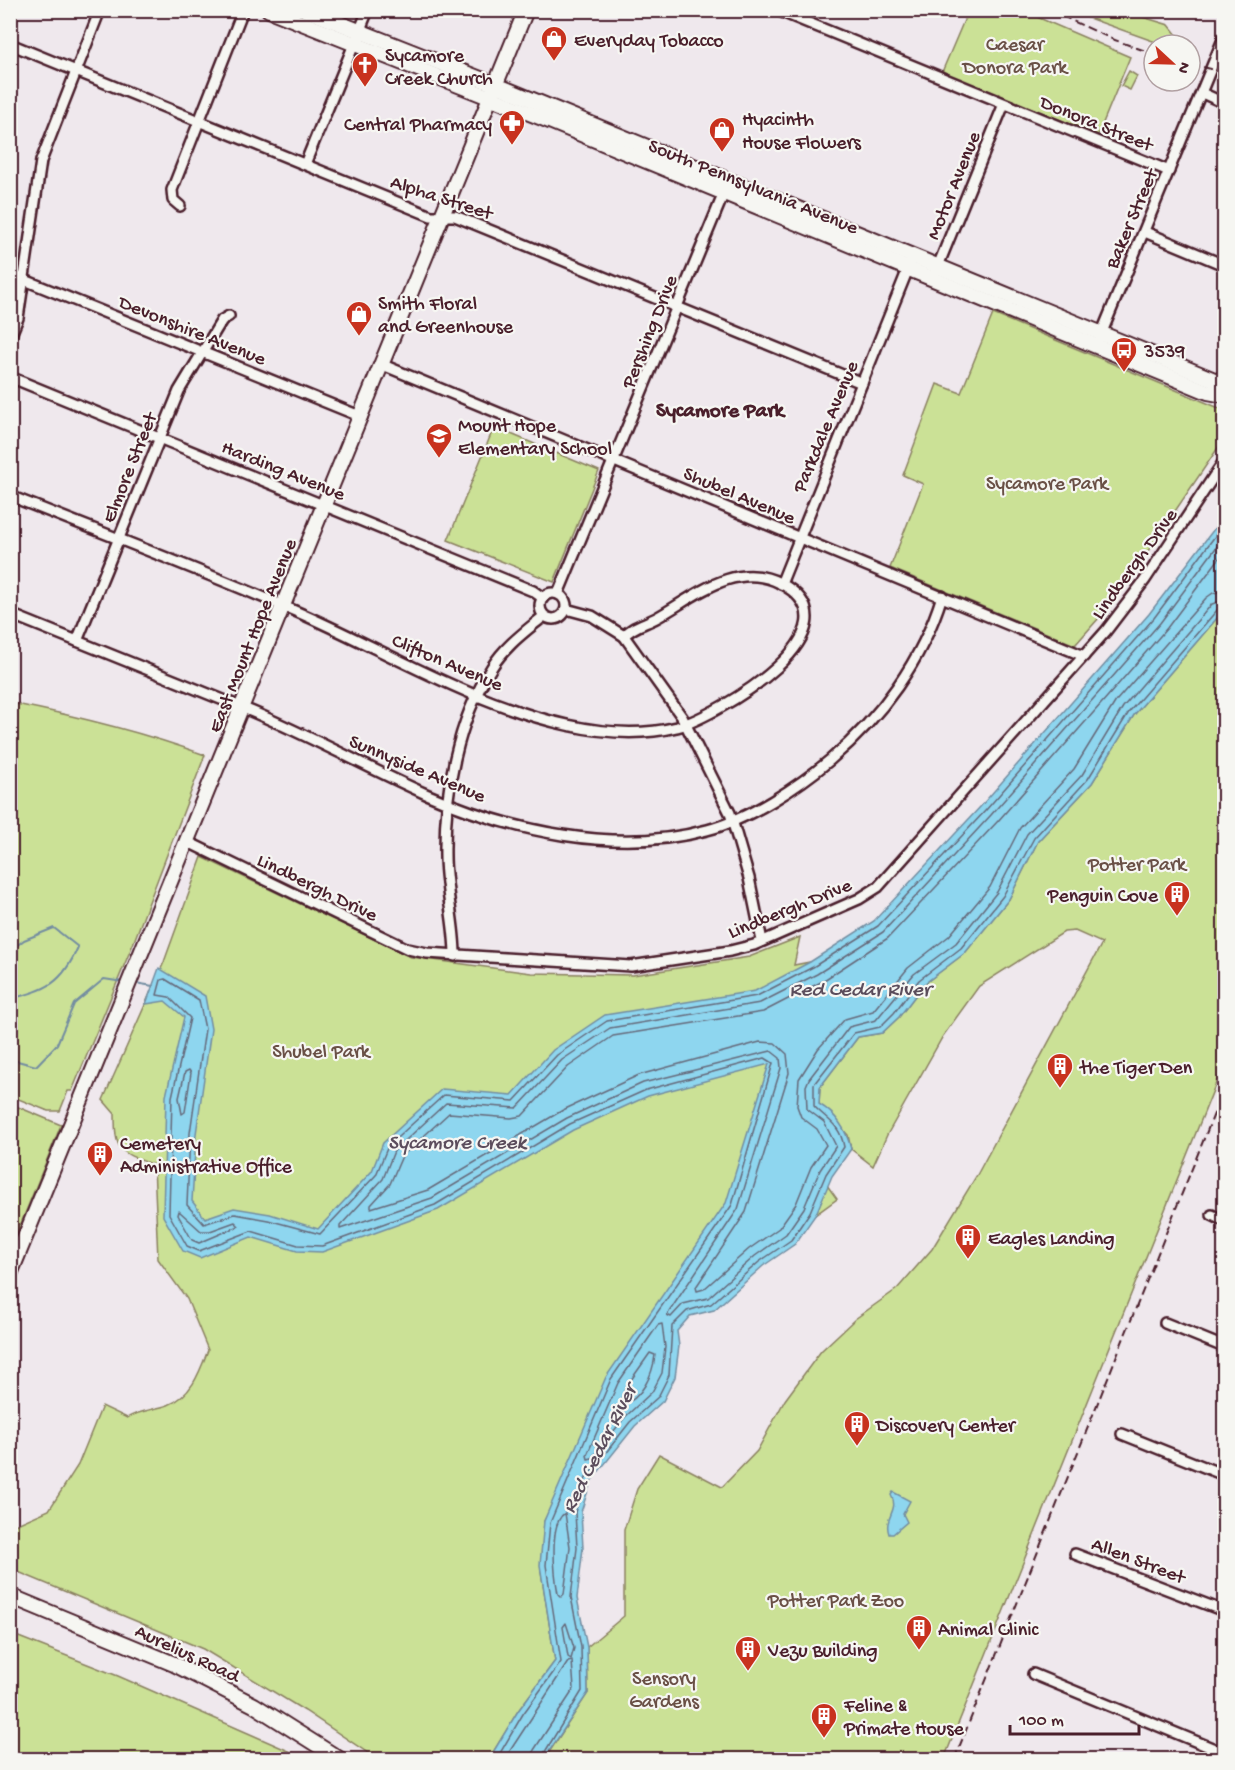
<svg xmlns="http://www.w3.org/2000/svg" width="1235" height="1770" font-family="'Gochi Hand',sans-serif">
	<rect width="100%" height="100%" fill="#efe8ed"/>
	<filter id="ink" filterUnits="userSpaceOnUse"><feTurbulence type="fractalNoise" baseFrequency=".0167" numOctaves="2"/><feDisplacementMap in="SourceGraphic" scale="12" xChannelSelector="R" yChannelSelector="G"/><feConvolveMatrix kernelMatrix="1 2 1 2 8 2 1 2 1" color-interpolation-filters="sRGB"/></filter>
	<g filter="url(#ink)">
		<g fill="#cbe196" stroke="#8a8060" stroke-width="1.5">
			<polygon points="968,11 1023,11 1130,57 1098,135 942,72"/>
			<polygon points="1069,11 1123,11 1169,25 1181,40 1176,45 1164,45"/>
			<polygon points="1129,71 1137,76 1130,90 1121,86"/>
			<polygon points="993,314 1224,410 1224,439 1114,601 1075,645 890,568 923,484 903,475 937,384 961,393"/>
			<polygon points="494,427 599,471 554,582 448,540"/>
			<polygon points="1224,610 1224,1063 944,1759 544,1760 588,1693 587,1647 624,1616 624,1530 637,1489 659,1454 722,1487 757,1451 785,1400 821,1351 855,1319 897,1289 932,1249 977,1175 1102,943 1075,931 1064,932 979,986 943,1036 887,1135 873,1166 851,1149 848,1135 819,1104 820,1087 858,1037 882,1033 899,1017 924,984 965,953 1009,899 1038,841 1092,783 1134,715"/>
			<path d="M11 703C77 716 142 732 205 755L133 944 72 1091H68L60 1111H48L11 1096Z"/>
			<path d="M202 857 411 957 531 973 633 975 749 957 800 937 794 965 810 962 819 1174 837 1199 713 1289 692 1254 544 1521 541 1571 555 1661 518 1711 489 1759H377L305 1711 203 1649 11 1569 10 1527 49 1510 78 1465 102 1406 127 1418C140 1410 154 1410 168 1405 192 1396 200 1371 208 1350L187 1299 158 1259 154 1165C119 1152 115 1152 115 1114L103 1100 164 962Z"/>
			<polygon points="11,1104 61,1125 11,1248"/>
			<polygon points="11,1634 118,1676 307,1759 11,1759"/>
		</g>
		<g fill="#8ed6ef" stroke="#738da1" stroke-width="1.5">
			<path d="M1224 516V610L1134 715 1092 783 1038 841 1009 899 965 953 924 984 899 1017 882 1033 858 1037 820 1087 819 1104C836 1114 846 1128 851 1149L832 1176 816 1214 795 1244 763 1266 714 1310 690 1316 677 1331 679 1346 675 1377 663 1401 635 1426 591 1481 581 1512 583 1548 577 1598 587 1647 588 1693 544 1759H489L518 1711 555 1661 540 1565 544 1521 606 1377 726 1203 769 1064 648 1096 573 1130 438 1210 322 1252 297 1251 251 1237 200 1258 183 1251 163 1216 166 1096 184 1017 165 1001 146 1004 159 968 205 996 211 1029 196 1134 192 1201 205 1218 234 1208 270 1214 318 1229 372 1171 383 1143 442 1089 512 1095 553 1050 605 1015 755 991 810 962 874 921 981 806 1149 614Z"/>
			<path d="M893 1492 910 1501 903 1514 907 1522 893 1534H889C883 1517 900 1511 891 1495Z"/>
		</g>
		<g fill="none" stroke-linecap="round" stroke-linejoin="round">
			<g stroke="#656879" stroke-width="1.5">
				<polyline points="1224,537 1160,623 991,815 883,932 817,974 760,1003 610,1028 562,1060 517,1108 446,1103 394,1151 383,1179 340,1226 340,1229 432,1198 567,1118 643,1083 771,1051 780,1058 781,1068 738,1209 667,1315 671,1317 683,1304 708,1298 755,1256 786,1234 804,1208 820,1170 836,1146 824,1122 807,1109 806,1086 809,1079 849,1027 876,1020 914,974 956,943 997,892 1027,834 1082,775 1123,707 1212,604 1224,600"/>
				<polyline points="1224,552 1167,628 1108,696 998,821 888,938 821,982 763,1012 613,1036 568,1067 522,1116 511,1118 449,1113 402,1156 390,1184 371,1205 371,1208 428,1190 563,1110 639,1075 760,1042 775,1043 787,1054 789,1073 746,1212 696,1287 697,1291 704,1289 749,1249 779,1228 796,1204 811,1167 826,1145 817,1129 801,1117 797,1106 799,1079 818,1049 845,1019 873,1011 908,968 949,936 990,887 1020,828 1074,769 1116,701 1206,598 1213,593 1224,591"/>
				<polygon points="189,1070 191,1073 185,1112 182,1114 179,1098 185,1072"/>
				<polygon points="179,1211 201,1231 210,1231 235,1222 239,1226 199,1243 192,1240 178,1215"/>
				<polygon points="662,1324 665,1347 662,1373 652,1392 625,1417 592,1458 588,1459 587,1455 618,1383 658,1325"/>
				<path d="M650 1353 655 1355C653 1374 642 1400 621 1405L620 1402 626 1387Z"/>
				<path d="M565 1513 570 1547 564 1594 561 1597 558 1594C555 1577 548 1523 565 1513Z"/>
				<polygon points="566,1623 574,1648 571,1659 568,1657 563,1627"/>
				<polyline points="496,1760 523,1714 561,1662 546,1565 550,1523 611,1379 732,1205 773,1063 765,1058 646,1090 570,1124 435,1205 322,1246 298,1245 251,1231 199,1251 187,1246 169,1214 172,1097 190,1018 169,997 157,995 161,980 165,979 199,1000 205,1029 190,1133 187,1205 204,1224 235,1214 268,1220 320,1234 376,1175 388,1146 444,1095 514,1101 557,1055 607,1021 757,996 813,967 878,926 986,810 1154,618 1224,524"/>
				<polyline points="504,1760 568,1662 572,1661 574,1689 534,1750 532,1760"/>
				<path d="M540 1760 582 1691 581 1647 571 1597 577 1548 575 1512 586 1478 630 1422 658 1397 669 1375 672 1326 687 1311 711 1304 759 1262 791 1240 810 1212 826 1174 844 1147C840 1124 827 1120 814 1106V1084L854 1033 880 1027 894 1013 919 980 961 948 1003 896 1034 838 1088 779 1129 712 1218 609 1224 607"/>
			</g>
			<g stroke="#738da1" stroke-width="2">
				<path d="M10 951 24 940 54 928 78 947C62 984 48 989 10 999"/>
				<polyline points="135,983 153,986"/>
				<polyline points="10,1059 36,1066 57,1044 74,1004 104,979 123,982"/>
			</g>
			<g stroke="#4a1f2b" stroke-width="14">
				<g id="street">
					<polyline points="777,10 1169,171"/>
					<polyline points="10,44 431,216 455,216 862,383"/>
					<polyline points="1202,93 1224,103"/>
					<polyline points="305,164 368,10"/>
					<polyline points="180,206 173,200 172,190 243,10"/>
					<polyline points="1145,232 1224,265"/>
					<polyline points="936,271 1004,104"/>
					<polyline points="10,274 362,417"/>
					<polyline points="10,337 18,318 41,161 100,10"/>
					<polyline points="1100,337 1224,37"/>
					<polyline points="383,365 1084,656"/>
					<polyline points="10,377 533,591 543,598"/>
					<path d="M10 496C105 534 201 570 295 611 383 649 472 704 567 725 603 733 640 736 677 727 719 715 867 628 780 583 735 560 694 597 658 617 646 624 634 625 624 636"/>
					<polyline points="781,584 910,264"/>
					<circle cx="553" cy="606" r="13"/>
					<polyline points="558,594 726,188"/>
					<polyline points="566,609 592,616 624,636 682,717 730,813 749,878 762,941"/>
					<path d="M10 614C91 647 172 679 253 712 312 737 368 768 426 794 510 831 616 855 707 830 748 820 798 787 830 760 881 717 922 661 942 596"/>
					<polyline points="77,641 179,391 222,320 229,316"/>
					<polyline points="188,842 408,949 427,953 631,966 730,951 754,945 859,899 878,887 1106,631 1145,580 1224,461"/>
					<path d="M455 956C455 922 445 889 445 856 444 793 457 721 492 667 505 646 526 631 544 616"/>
					<polyline points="1212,1215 1224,1221"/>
					<polyline points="1165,1323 1224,1347"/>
					<polyline points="1122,1434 1224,1475"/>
					<polyline points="1075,1554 1224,1611"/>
					<polyline points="1033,1674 1224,1753"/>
				</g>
			</g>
			<g stroke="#4a1f2b" stroke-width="18">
				<g id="secondary">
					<polyline points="269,10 542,118 1208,392 1224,395"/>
					<polyline points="306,10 496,85 1212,379 1224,386"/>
					<polyline points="10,1274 526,10"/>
					<polyline points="10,1596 174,1664 254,1705 341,1760"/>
				</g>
			</g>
			<use href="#street" stroke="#f6f6f2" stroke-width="9"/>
			<use href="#secondary" stroke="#f6f6f2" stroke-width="14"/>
			<g stroke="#4a1f2b" stroke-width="2" stroke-dasharray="9 4.5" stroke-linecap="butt">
				<polyline points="1049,10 1112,39 1154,54"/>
				<polyline points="1190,64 1224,72"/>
				<polyline points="954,1760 1224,1089"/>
			</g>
		</g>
	</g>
	<defs>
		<g id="shop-pin" transform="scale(1.35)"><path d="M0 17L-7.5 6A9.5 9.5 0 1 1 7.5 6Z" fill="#c8321e" stroke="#f6f6f2"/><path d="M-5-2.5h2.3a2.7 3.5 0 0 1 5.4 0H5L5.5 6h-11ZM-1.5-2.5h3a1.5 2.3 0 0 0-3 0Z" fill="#fff"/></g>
		<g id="church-pin" transform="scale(1.35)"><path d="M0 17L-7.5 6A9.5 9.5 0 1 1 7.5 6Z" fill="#c8321e" stroke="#f6f6f2"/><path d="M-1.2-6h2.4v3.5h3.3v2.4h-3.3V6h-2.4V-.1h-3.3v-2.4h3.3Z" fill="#fff"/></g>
		<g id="pharmacy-pin" transform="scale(1.35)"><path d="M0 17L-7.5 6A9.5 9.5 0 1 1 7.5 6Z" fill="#c8321e" stroke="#f6f6f2"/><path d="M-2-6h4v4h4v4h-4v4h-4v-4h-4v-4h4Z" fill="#fff"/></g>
		<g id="bus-pin" transform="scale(1.35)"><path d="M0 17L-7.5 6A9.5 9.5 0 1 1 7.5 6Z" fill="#c8321e" stroke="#f6f6f2"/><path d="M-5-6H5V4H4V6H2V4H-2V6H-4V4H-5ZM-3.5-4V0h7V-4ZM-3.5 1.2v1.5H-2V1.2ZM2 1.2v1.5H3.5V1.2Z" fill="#fff"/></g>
		<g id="school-pin" transform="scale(1.35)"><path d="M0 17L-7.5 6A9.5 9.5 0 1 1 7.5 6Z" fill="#c8321e" stroke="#f6f6f2"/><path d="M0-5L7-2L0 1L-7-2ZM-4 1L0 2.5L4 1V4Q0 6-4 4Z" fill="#fff"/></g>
		<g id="building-pin" transform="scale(1.35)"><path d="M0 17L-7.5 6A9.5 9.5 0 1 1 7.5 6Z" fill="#c8321e" stroke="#f6f6f2"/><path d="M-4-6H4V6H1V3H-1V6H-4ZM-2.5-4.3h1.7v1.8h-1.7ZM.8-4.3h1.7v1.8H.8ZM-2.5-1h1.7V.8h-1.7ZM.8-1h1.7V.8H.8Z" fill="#fff"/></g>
	</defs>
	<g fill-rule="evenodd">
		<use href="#shop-pin" x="554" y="39"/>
		<use href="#church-pin" x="365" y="65"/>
		<use href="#pharmacy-pin" x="512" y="123"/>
		<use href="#shop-pin" x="722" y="130"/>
		<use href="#shop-pin" x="359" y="314"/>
		<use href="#bus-pin" x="1124" y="350"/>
		<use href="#school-pin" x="439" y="436"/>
		<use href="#building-pin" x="1177" y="894"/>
		<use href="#building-pin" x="1060" y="1066"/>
		<use href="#building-pin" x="100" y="1154"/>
		<use href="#building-pin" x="968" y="1237"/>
		<use href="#building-pin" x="857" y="1424"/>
		<use href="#building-pin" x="919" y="1628"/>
		<use href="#building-pin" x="748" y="1649"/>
		<use href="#building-pin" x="824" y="1716"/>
	</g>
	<g text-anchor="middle" stroke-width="4.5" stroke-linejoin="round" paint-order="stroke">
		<g font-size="20" fill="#4a1f2b" stroke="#f6f6f2" text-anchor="start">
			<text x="574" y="46">Everyday Tobacco</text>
			<text x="385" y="61">Sycamore<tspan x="385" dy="23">Creek Church</tspan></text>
			<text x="742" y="125">Hyacinth<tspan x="742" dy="23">House Flowers</tspan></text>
			<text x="492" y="130" text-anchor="end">Central Pharmacy</text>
			<text x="378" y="309">Smith Floral<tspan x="378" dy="23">and Greenhouse</tspan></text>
			<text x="1144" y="357">3539</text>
			<text x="458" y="431">Mount Hope<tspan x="458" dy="23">Elementary School</tspan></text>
			<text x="1158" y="901" text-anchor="end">Penguin Cove</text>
			<text x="1080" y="1073">the Tiger Den</text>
			<text x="120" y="1149">Cemetery<tspan x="120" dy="23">Administrative Office</tspan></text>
			<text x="988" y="1244">Eagles Landing</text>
			<text x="876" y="1431">Discovery Center</text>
			<text x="938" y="1635">Animal Clinic</text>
			<text x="768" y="1656">Vezu Building</text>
			<text x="844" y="1711">Feline &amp;<tspan x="844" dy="23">Primate House</tspan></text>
		</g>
		<g font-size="20" fill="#6a5046" stroke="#f6f6f2">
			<text x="1015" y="50">Caesar<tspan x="1015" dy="23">Donora Park</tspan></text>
			<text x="1047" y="489">Sycamore Park</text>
			<text x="1137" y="870">Potter Park</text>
			<text x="321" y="1057">Shubel Park</text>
			<text x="836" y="1606">Potter Park Zoo</text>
			<text x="664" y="1684">Sensory<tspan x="664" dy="23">Gardens</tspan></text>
		</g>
		<g font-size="20" fill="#4a1f2b" stroke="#f6f6f2">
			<text transform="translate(1097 122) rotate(22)" y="7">Donora Street</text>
			<text transform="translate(754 185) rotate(22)" y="7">South Pennsylvania Avenue</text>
			<text transform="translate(952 185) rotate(-68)" y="7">Motor Avenue</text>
			<text transform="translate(442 196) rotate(18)" y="7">Alpha Street</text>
			<text transform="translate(1130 218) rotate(-67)" y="7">Baker Street</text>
			<text transform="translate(193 329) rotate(22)" y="7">Devonshire Avenue</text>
			<text transform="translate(648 331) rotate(-68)" y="7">Pershing Drive</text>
			<text transform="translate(824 426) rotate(-67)" y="7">Parkdale Avenue</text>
			<text transform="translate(128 467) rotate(-68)" y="7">Elmore Street</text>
			<text transform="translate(284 469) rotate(22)" y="7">Harding Avenue</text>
			<text transform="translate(740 494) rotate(23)" y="7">Shubel Avenue</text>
			<text transform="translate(1133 563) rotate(-54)" y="7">Lindbergh Drive</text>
			<text transform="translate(251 635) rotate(-68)" y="7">East Mount Hope Avenue</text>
			<text transform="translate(448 661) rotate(23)" y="7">Clifton Avenue</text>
			<text transform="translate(418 767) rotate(23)" y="7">Sunnyside Avenue</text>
			<text transform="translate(318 886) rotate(26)" y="7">Lindbergh Drive</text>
			<text transform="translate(789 907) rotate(-22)" y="7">Lindbergh Drive</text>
			<text transform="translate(1139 1559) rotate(21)" y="7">Allen Street</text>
			<text transform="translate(188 1652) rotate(25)" y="7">Aurelius Road</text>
		</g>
		<g font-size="21" font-weight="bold" fill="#4a1f2b" stroke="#f6f6f2">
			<text x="720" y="416">Sycamore Park</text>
		</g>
		<g font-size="21" font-style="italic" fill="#5b4d5c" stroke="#f6f6f2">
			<text x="860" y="995">Red Cedar River</text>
			<text x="457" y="1148">Sycamore Creek</text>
			<text transform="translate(598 1448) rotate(-63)" y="7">Red Cedar River</text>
		</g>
	</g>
	<rect width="1235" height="1770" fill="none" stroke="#f6f6f2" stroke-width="36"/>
	<rect x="18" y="18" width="1199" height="1734" fill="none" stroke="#4a1f2b" stroke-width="2" filter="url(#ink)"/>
	<g transform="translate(1172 63) rotate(112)"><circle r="28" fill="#f6f6f2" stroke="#b1a0a2" stroke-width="1.5"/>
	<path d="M0-4.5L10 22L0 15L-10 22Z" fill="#c8321e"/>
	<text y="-9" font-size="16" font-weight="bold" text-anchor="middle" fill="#4a1f2b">N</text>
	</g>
	<path d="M1010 1725v9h129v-9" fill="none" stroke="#4a1f2b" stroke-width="3"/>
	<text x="1019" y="1725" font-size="18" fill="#4a1f2b" stroke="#f6f6f2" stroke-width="4.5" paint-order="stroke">100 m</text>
</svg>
